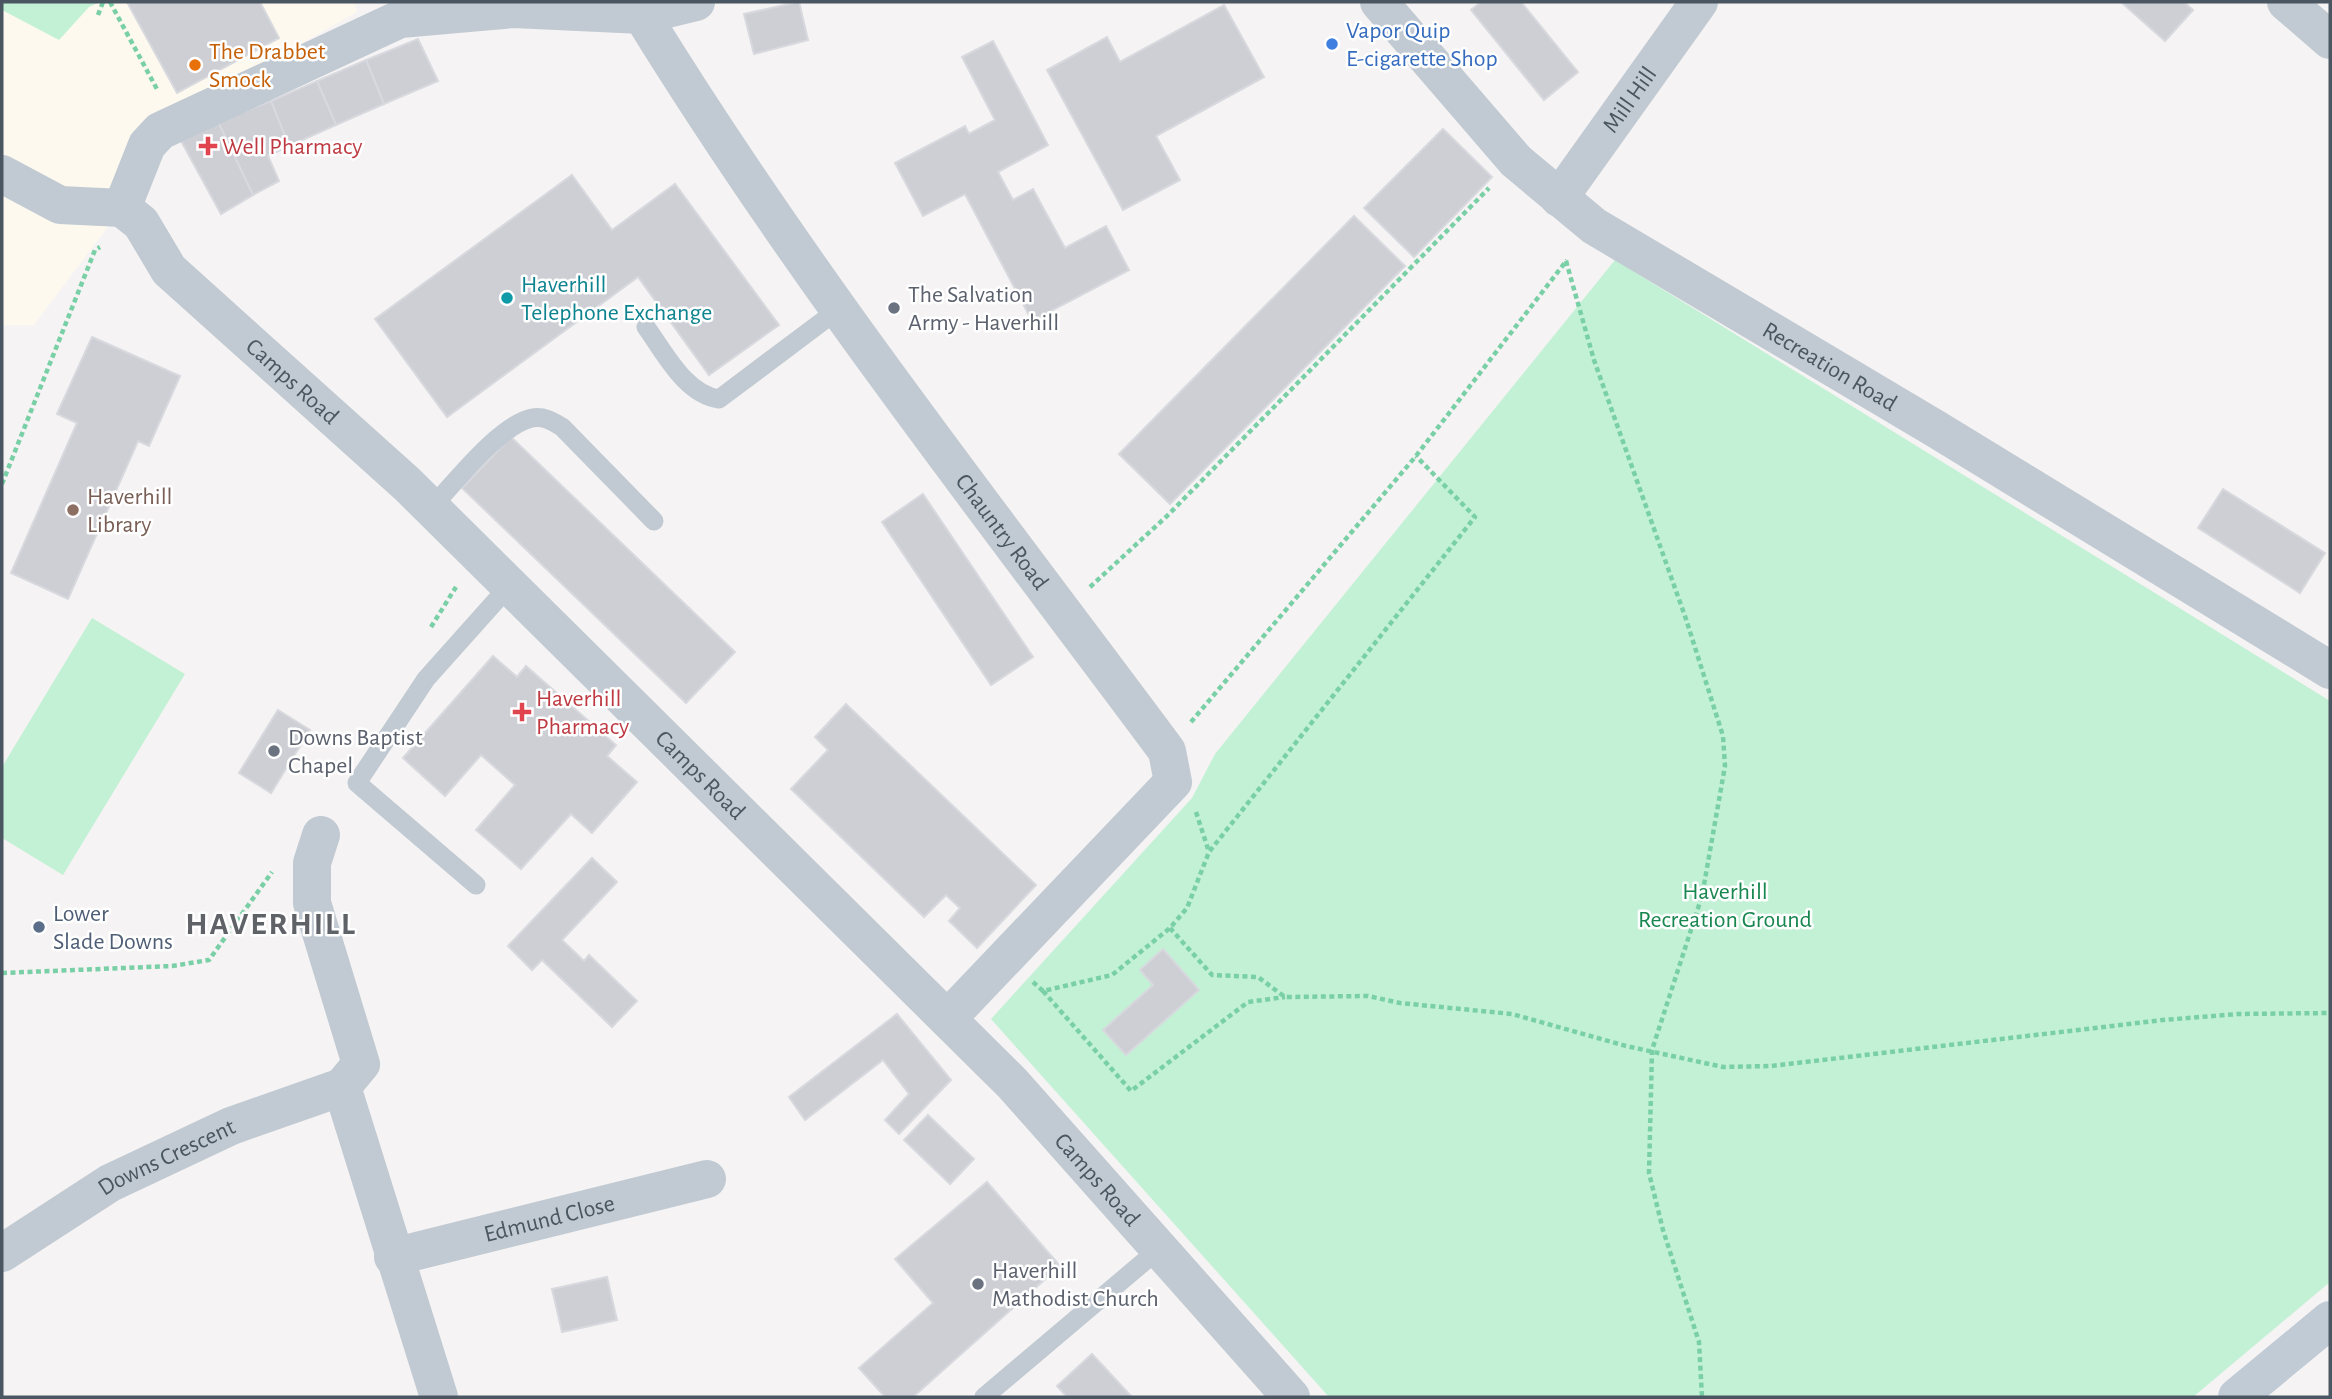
<svg xmlns="http://www.w3.org/2000/svg" width="2332" height="1399" font-family="'Alegreya Sans',sans-serif">
	<rect width="100%" height="100%" fill="#f5f3f3"/>
	<polygon fill="#fdf9ef" points="2,2 354,2 357,12 148,130 113,220 34,325 2,325"/>
	<g fill="#c3f1d5">
		<polygon points="2,2 100,2 89,7 59,40 2,10"/>
		<polygon points="1615,260 2330,701 2330,1282 2193,1397 1329,1397 991,1019 1192,798 1215,754"/>
		<polygon points="92,618 185,674 63,875 2,838 2,767"/>
	</g>
	<g fill="#cdcfd5" stroke="#d7d9de" stroke-width="2">
		<polygon points="127,2 260,2 279,38 177,93"/>
		<polygon points="799,2 808,40 754,54 744,14"/>
		<polygon points="1481,2 1521,2 1578,72 1544,100 1471,10"/>
		<polygon points="2121,2 2184,2 2193,10 2165,41"/>
		<polygon points="1224,5 1264,77 1156,136 1180,180 1123,210 1047,70 1107,37 1120,62"/>
		<polygon points="418,39 438,81 384,104 366,60"/>
		<polygon points="993,41 1048,145 998,172 1013,200 1033,189 1065,248 1106,226 1129,270 1032,321 965,194 923,216 895,163 965,126 969,134 995,120 962,57"/>
		<polygon points="366,60 384,104 336,125 317,81"/>
		<polygon points="317,81 336,125 289,146 271,101"/>
		<polygon points="271,101 289,146 268,156 279,181 253,195 218,122"/>
		<polygon points="218,122 253,195 221,214 180,139"/>
		<polygon points="1443,129 1492,177 1414,257 1364,208"/>
		<polygon points="572,175 612,230 675,184 779,325 709,375 638,277 447,417 375,319"/>
		<polygon points="1354,216 1405,266 1170,504 1119,454"/>
		<polygon points="92,337 180,376 149,446 138,441 68,599 11,573 77,423 57,414"/>
		<polygon points="511,437 735,652 686,703 462,488"/>
		<polygon points="2223,489 2325,553 2300,593 2198,528"/>
		<polygon points="923,494 1033,657 991,685 882,522"/>
		<polygon points="493,656 517,677 526,666 616,745 607,756 637,782 592,833 571,814 521,869 476,830 515,785 481,755 445,796 403,758"/>
		<polygon points="846,704 1036,885 977,948 949,921 960,908 946,895 924,917 791,789 828,750 815,737"/>
		<polygon points="278,710 310,730 271,793 239,773"/>
		<polygon points="592,858 617,882 562,940 584,961 589,955 637,1001 612,1027 542,960 532,970 508,946"/>
		<polygon points="1163,949 1199,990 1126,1055 1103,1030 1153,985 1140,970"/>
		<polygon points="897,1014 951,1080 899,1134 885,1120 909,1094 883,1060 805,1120 789,1097"/>
		<polygon points="928,1115 974,1159 950,1184 904,1140"/>
		<polygon points="987,1182 1060,1266 913,1397 885,1397 859,1368 933,1303 895,1259"/>
		<polygon points="607,1277 617,1320 562,1332 552,1289"/>
		<polygon points="1092,1354 1132,1397 1067,1397 1057,1386"/>
	</g>
	<g fill="none" stroke-linecap="round" stroke-linejoin="round">
		<g stroke="#7ad0a6" stroke-width="4.5" stroke-dasharray="5 3.5" stroke-linecap="butt">
			<polyline points="110,2 158,91"/>
			<polyline points="98,15 103,2"/>
			<polyline points="1566,261 1594,360 1686,619 1723,736 1725,766 1702,896 1652,1050 1649,1173 1663,1230 1699,1342 1702,1397"/>
			<polyline points="2,484 95,250 100,247"/>
			<polyline points="1090,587 1167,516 1489,188"/>
			<polyline points="431,627 456,587"/>
			<polyline points="1191,722 1416,456 1567,260"/>
			<polyline points="1196,812 1209,852"/>
			<polyline points="1170,928 1212,975 1258,977 1285,997 1368,996 1400,1003 1512,1014 1626,1046 1723,1067 1771,1066 2163,1020 2238,1014 2330,1013"/>
			<polyline points="2,973 172,966 209,960 272,872"/>
			<polyline points="1033,982 1043,991 1112,975 1170,928 1187,908 1209,852 1475,517 1416,456"/>
			<polyline points="1043,991 1131,1091 1248,1002 1285,997"/>
		</g>
		<g stroke="#c1cad2" stroke-width="19">
			<path d="M646 327C665 353 685 394 719 399L839 309"/>
			<path d="M431 508C454 484 499 425 532 418 544 416 552 421 562 427L654 521"/>
			<polyline points="476,885 357,783 426,679 509,586"/>
			<polyline points="984,1397 1159,1249"/>
		</g>
		<g stroke="#c1cad2" stroke-width="38">
			<path id="s1" d="M1379 2 1516 161 1594 226 1936 429 2330 670"/>
			<polyline points="2286,2 2330,40"/>
			<path id="s2" d="M642 15C800 272 987 509 1167 751L1173 782 948 1018"/>
			<path id="s3" d="M2 174 60 205 122 208 141 223 169 270 407 484 1012 1083 1291 1397"/>
			<path id="s4" d="M1559 198 1699 2"/>
			<polyline points="122,208 147,145 160,131 400,19 514,9 642,15 696,2"/>
			<polyline points="321,835 312,863 312,903 361,1064 342,1087 439,1397"/>
			<path id="s5" d="M2 1253 110 1183 231 1126 342 1087"/>
			<path id="s6" d="M393 1257 707 1179"/>
		</g>
		<polyline stroke="#c1cbd6" stroke-width="38" points="2237,1397 2330,1320"/>
	</g>
	<circle fill="#3f7fe0" stroke="#fff" stroke-width="2.5" cx="1332" cy="44" r="7"/>
	<circle fill="#e8710a" stroke="#fff" stroke-width="2.5" cx="195" cy="65" r="7"/>
	<g fill="#e0444e" stroke="#fff" stroke-width="2.5">
		<path d="M204.5 135.5h7v7h7v7h-7v7h-7v-7h-7v-7h7z"/>
		<path d="M518.5 701.5h7v7h7v7h-7v7h-7v-7h-7v-7h7z"/>
	</g>
	<circle fill="#0f9aa8" stroke="#fff" stroke-width="2.5" cx="507" cy="298" r="7"/>
	<g fill="#6b7280" stroke="#fff" stroke-width="2.5">
		<circle cx="894" cy="308" r="7"/>
		<circle cx="274" cy="751" r="7"/>
		<circle cx="978" cy="1284" r="7"/>
	</g>
	<circle fill="#8d6e63" stroke="#fff" stroke-width="2.5" cx="73" cy="510" r="7"/>
	<circle fill="#5c6f8a" stroke="#fff" stroke-width="2.5" cx="39" cy="927" r="7"/>
	<g text-anchor="middle" stroke-width="5" stroke-linejoin="round" paint-order="stroke">
		<g font-size="24" fill="#366cbe" stroke="#fff" text-anchor="start">
			<text x="1346" y="38">Vapor Quip<tspan x="1346" dy="28">E-cigarette Shop</tspan></text>
		</g>
		<g font-size="24" fill="#c56008" stroke="#fff" text-anchor="start">
			<text x="209" y="59">The Drabbet<tspan x="209" dy="28">Smock</tspan></text>
		</g>
		<g font-size="24" fill="#4a5661" stroke="#fff">
			<text dy="8" stroke="none"><textPath href="#s4" startOffset="121">Mill Hill</textPath></text>
			<text dy="8" stroke="none"><textPath href="#s1" startOffset="586">Recreation Road</textPath></text>
			<text dy="8" stroke="none"><textPath href="#s3" startOffset="373">Camps Road</textPath></text>
			<text dy="8" stroke="none"><textPath href="#s2" startOffset="630">Chauntry Road</textPath></text>
			<text dy="8" stroke="none"><textPath href="#s3" startOffset="940">Camps Road</textPath></text>
			<text dy="8" stroke="none"><textPath href="#s5" startOffset="191">Downs Crescent</textPath></text>
			<text dy="8" stroke="none"><textPath href="#s3" startOffset="1507">Camps Road</textPath></text>
			<text dy="8" stroke="none"><textPath href="#s6" startOffset="161">Edmund Close</textPath></text>
		</g>
		<g font-size="24" fill="#be3a42" stroke="#fff" text-anchor="start">
			<text x="222" y="154">Well Pharmacy</text>
			<text x="536" y="706">Haverhill<tspan x="536" dy="28">Pharmacy</tspan></text>
		</g>
		<g font-size="24" fill="#0d838f" stroke="#fff" text-anchor="start">
			<text x="521" y="292">Haverhill<tspan x="521" dy="28">Telephone Exchange</tspan></text>
		</g>
		<g font-size="24" fill="#5b616d" stroke="#fff" text-anchor="start">
			<text x="908" y="302">The Salvation<tspan x="908" dy="28">Army - Haverhill</tspan></text>
			<text x="288" y="745">Downs Baptist<tspan x="288" dy="28">Chapel</tspan></text>
			<text x="992" y="1278">Haverhill<tspan x="992" dy="28">Mathodist Church</tspan></text>
		</g>
		<g font-size="24" fill="#785e54" stroke="#fff" text-anchor="start">
			<text x="87" y="504">Haverhill<tspan x="87" dy="28">Library</tspan></text>
		</g>
		<g font-size="24" fill="#17864f" stroke="#fff">
			<text x="1725" y="899">Haverhill<tspan x="1725" dy="28">Recreation Ground</tspan></text>
		</g>
		<g font-size="24" fill="#4e5e75" stroke="#fff" text-anchor="start">
			<text x="53" y="921">Lower<tspan x="53" dy="28">Slade Downs</tspan></text>
		</g>
		<g font-size="32" font-weight="bold" letter-spacing="2" fill="#5f6368" stroke="#fff">
			<text x="271" y="934">HAVERHILL</text>
		</g>
	</g>
	<rect width="2332" height="1399" fill="none" stroke="#4a5661" stroke-width="7"/>
</svg>
